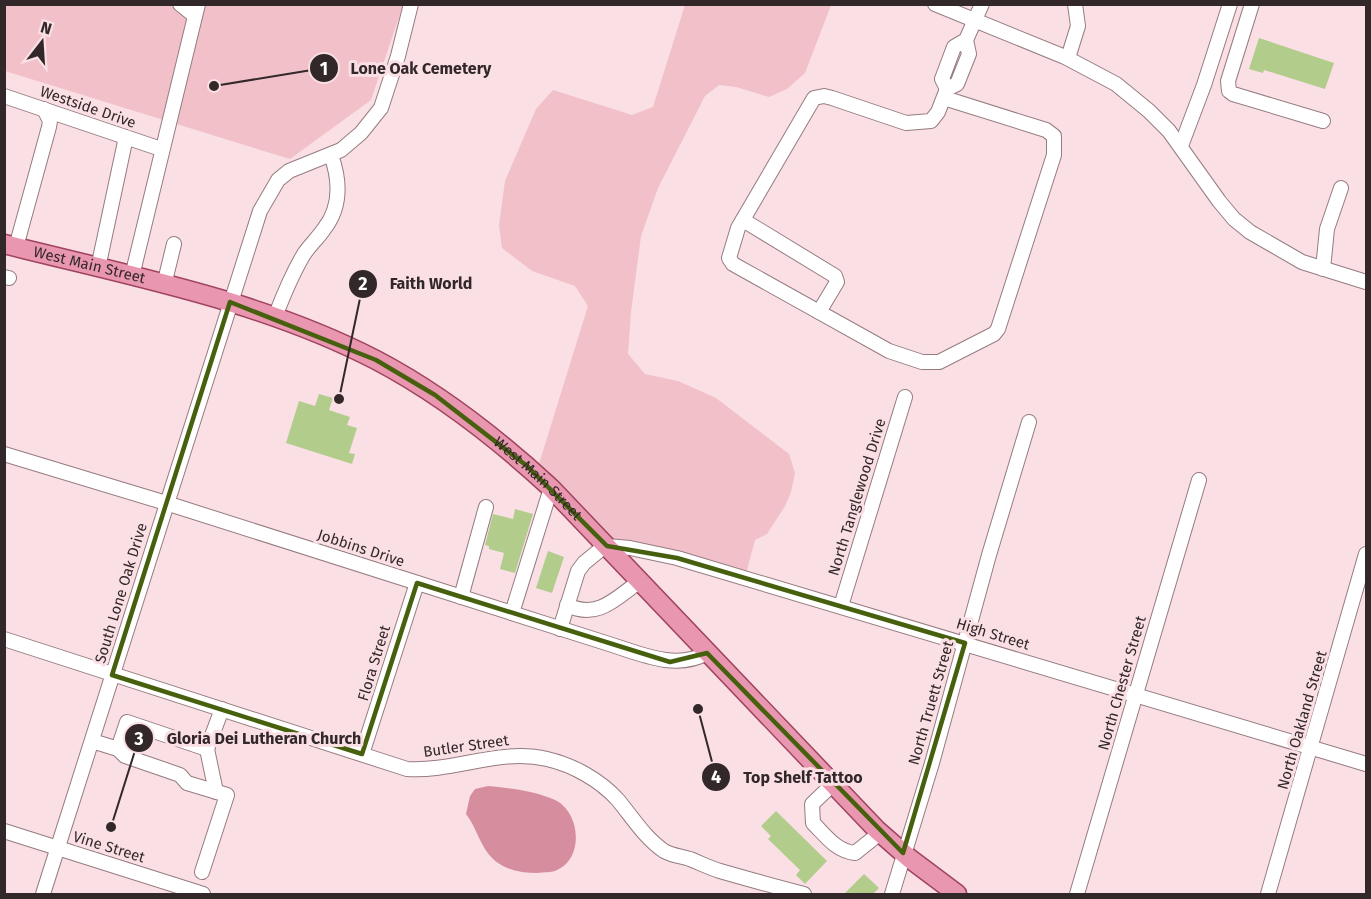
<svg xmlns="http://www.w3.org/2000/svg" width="1371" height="899" font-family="'Fira Sans',sans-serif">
	<rect width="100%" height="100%" fill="#fadfe4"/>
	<g fill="#f1c0c9">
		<polygon points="4,5 403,5 371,100 290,159 5,71"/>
		<polygon points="685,5 831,5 805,73 787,89 769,97 736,87 719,85 705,96 658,188 641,236 631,312 628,354 645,374 678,381 716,398 789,454 795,473 791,492 785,506 767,534 755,540 744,581 617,548 538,467 588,306 575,286 532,271 502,248 499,225 505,181 536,109 553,90 632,115 653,107"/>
	</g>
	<path fill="#d68e9e" d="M488 786C510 788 536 791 555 800 580 812 584 856 559 869 553 873 544 872 537 873 523 873 510 871 498 863 480 850 478 829 466 814L470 796 475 789Z"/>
	<g fill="#b2cc8c">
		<polygon points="1259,38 1334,63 1325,89 1264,70 1263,73 1249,69"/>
		<polygon points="319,394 333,398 329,410 350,417 347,425 357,428 349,453 355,454 352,464 286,443 299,401 315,406"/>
		<polygon points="515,509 533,514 515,573 500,569 504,553 489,549 489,546 485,545 493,514 513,519"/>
		<polygon points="548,551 564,557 552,593 536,588"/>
		<polygon points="776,811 827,861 805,884 796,875 800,870 768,839 771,836 761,826"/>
		<polygon points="864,874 879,888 873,894 844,894"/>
	</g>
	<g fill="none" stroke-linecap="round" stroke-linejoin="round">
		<g stroke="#957c81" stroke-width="16">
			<g id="minor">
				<polyline points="180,4 195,16"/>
				<polyline points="935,4 1065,57 1116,84 1149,111 1169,131 1219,201 1234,219 1250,232 1302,262 1366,282"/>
				<polyline points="1252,4 1228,81 1229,91 1233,94 1323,121"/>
				<polyline points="966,40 969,54 957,84 947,89 942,79 954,47 966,40 982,4"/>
				<polyline points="1068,58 1078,26 1075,4"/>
				<polyline points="4,96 161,149"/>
				<polyline points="944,98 1046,130 1054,136 1054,155 998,329 994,334 939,362 922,362 889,351 733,264 729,258 738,228 814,98 824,96 832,98 906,123 931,121 938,112 947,89"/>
				<polyline points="1181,146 1204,85 1230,4"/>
				<polyline points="743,220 835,276 837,282 819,312"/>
				<polyline points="16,247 49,127 50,121 44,109"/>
				<polyline points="98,268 126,137"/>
				<polyline points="1323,269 1327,229 1341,188"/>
				<polyline points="132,276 198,4"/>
				<polyline points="4,277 9,278"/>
				<polyline points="164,285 174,244"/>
				<path d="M275 317C283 296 292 274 304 254 310 245 318 238 324 229 342 206 340 180 331 155"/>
				<path d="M4 454 166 503 606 643C639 653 675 671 707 653"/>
				<polyline points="607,546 630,548 677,558 1366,764"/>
				<polyline points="461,597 486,507"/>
				<path d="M567 605C598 620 616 598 640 581"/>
				<polyline points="841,606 905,397"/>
				<polyline points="512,613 551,488"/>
				<polyline points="560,629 578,571 584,563 606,545"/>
				<path d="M4 639 407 769C455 772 499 748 547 759 573 765 600 780 618 800 632 817 645 838 664 851 673 856 681 856 690 859 700 863 710 868 720 871 748 879 776 887 804 894"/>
				<polyline points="92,741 118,749 127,722 207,749 222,709"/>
				<polyline points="118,749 125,756 180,775 187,783 227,795 202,872"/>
				<polyline points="207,749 216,792"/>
				<polyline points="362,754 417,583"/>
				<path d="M833 784 812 804 813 823C826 836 836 851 855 853L880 833"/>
				<polyline points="4,831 203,894"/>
				<polyline points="43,894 260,211 278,180 289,171 341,150 361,133 381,108 398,56 411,4"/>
				<polyline points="892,894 932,763 989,555 1029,422"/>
				<polyline points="1077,894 1199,480"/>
				<polyline points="1268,894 1366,554"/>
			</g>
		</g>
		<g stroke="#a0435f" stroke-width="21">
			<g id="major">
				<path id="s1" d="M4 244C130 276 260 300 376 360 441 394 498 439 551 488L877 830 909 858 957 894"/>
			</g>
		</g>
		<use href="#minor" stroke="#fff" stroke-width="14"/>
		<use href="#major" stroke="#e997b0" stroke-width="18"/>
	</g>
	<path fill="none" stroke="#47600e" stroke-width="4.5" stroke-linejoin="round" d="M230 302 376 360 435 395 527 466 607 546 677 558 965 643 903 853 707 653 670 662 417 583 362 754 112 675Z"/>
	<g text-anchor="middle" stroke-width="6" stroke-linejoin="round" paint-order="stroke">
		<g font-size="15" fill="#32282a" stroke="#fadfe4">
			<text transform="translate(88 107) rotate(19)" y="5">Westside Drive</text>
			<text dy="5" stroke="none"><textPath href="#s1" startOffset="88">West Main Street</textPath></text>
			<text dy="5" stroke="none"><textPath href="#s1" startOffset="592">West Main Street</textPath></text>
			<text transform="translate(857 497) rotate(-73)" y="5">North Tanglewood Drive</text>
			<text transform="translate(361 548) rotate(18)" y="5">Jobbins Drive</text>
			<text transform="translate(121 593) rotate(-73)" y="5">South Lone Oak Drive</text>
			<text transform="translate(993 634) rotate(17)" y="5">High Street</text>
			<text transform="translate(374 663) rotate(-73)" y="5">Flora Street</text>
			<text transform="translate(1122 683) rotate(-74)" y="5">North Chester Street</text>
			<text transform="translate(931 703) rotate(-74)" y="5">North Truett Street</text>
			<text transform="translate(1302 720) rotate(-74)" y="5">North Oakland Street</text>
			<text transform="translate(466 746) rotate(-8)" y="5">Butler Street</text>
			<text transform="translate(109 847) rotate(17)" y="5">Vine Street</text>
		</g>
	</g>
	<path fill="none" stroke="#32282a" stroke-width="2" d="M214 86L324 68M339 399L363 284M111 827L139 738M698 709L716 777"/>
	<g fill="#32282a" stroke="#fadfe4" stroke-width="2">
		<circle cx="214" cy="86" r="6"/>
		<circle cx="339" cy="399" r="6"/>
		<circle cx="111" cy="827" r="6"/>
		<circle cx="698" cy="709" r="6"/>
		<circle cx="324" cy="68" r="15"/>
		<circle cx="363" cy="284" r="15"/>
		<circle cx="139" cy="738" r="15"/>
		<circle cx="716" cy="777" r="15"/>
	</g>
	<g font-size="18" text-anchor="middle" font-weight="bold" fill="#fff">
		<text x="324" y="75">1</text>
		<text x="363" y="290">2</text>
		<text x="139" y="745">3</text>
		<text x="716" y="783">4</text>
	</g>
	<g font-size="16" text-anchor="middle" font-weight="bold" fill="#32282a" stroke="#fadfe4" stroke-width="6" stroke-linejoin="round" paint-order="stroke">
		<text x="421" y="74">Lone Oak Cemetery</text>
		<text x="431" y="289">Faith World</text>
		<text x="264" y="744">Gloria Dei Lutheran Church</text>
		<text x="803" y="783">Top Shelf Tattoo</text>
	</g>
	<rect width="1371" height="899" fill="none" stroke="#32282a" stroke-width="12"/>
	<g transform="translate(42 42) rotate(17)" stroke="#fadfe4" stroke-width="4.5" paint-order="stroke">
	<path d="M0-4.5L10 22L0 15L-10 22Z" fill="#32282a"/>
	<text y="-9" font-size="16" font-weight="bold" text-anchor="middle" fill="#32282a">N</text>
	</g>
</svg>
